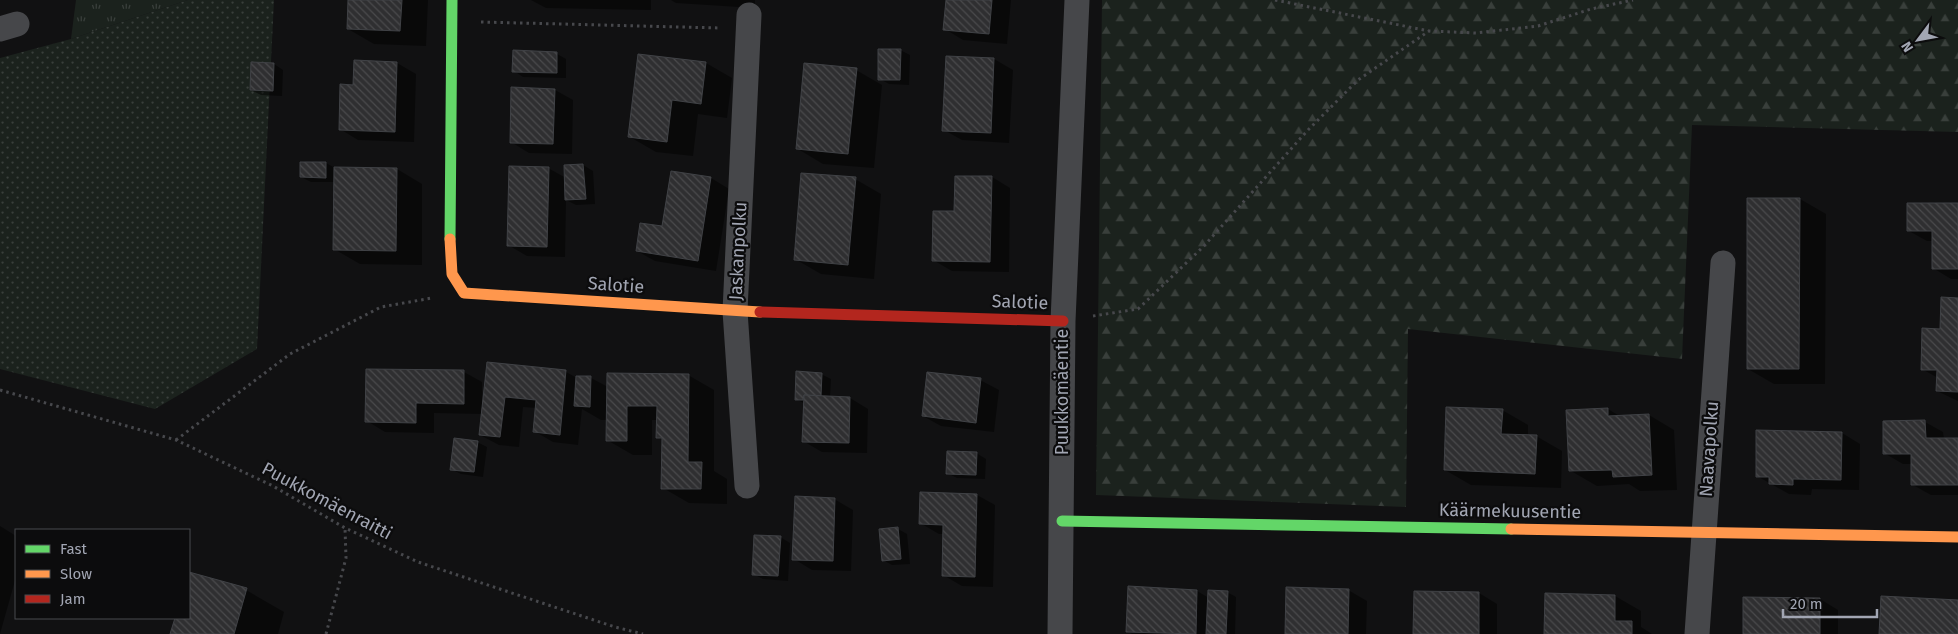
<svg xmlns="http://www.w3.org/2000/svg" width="1958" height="634" font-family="'Fira Sans',sans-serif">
	<defs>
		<pattern id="grass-tufts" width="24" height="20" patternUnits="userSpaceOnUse" patternTransform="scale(1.25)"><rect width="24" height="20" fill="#1b221d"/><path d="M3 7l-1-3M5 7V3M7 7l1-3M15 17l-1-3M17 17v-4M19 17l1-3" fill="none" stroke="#393f3b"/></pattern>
		<pattern id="forest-firs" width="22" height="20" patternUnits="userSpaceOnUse" patternTransform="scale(1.25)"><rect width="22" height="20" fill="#1b221d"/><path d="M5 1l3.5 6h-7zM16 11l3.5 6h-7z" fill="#393f3b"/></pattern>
		<pattern id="park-dots" width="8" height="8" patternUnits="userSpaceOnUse" patternTransform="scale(1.25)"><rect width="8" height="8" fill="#1b221d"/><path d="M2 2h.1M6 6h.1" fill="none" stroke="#393f3b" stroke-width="1.8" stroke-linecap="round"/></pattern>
		<pattern id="building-back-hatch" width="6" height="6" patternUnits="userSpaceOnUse" patternTransform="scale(1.25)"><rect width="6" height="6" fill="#2f2f31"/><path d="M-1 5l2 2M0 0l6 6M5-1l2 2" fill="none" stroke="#4a4a4c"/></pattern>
	</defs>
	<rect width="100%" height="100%" fill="#111112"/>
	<polygon fill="url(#grass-tufts)" points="76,0 188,0 71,39"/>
	<polygon fill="url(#forest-firs)" points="1102,0 1958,0 1958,132 1692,125 1682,359 1408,329 1406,507 1096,495"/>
	<polygon fill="url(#park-dots)" points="188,0 274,0 257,349 155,409 0,369 0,58 71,39"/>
	<g fill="#0007">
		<polygon points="349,0 428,0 426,46 374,44 348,29"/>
		<polygon points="531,0 651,0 651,10 546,8"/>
		<polygon points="671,0 755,0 755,8 676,3"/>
		<polygon points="947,0 1011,0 1007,44 963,40 945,29"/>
		<polygon points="900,50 910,55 909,85 889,84 880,79"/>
		<polygon points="557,54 566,59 566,78 523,77 514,71"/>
		<polygon points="640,55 706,63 732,78 727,118 698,114 693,156 656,152 630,137"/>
		<polygon points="947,57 994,59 1013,70 1009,143 962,140 944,130"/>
		<polygon points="356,61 397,63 416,74 414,142 358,140 340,129 354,86"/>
		<polygon points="274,64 283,70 282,96 261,95 251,90"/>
		<polygon points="856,70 882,85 874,168 823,164 798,149"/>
		<polygon points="555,90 573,100 572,154 529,153 511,142"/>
		<polygon points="326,163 335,168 397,169 422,184 422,265 360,264 334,249 335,182 311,182 301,177"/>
		<polygon points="583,165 593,171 595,204 576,205 566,200 565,257 527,256 508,245 548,168 566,178 565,166"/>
		<polygon points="992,177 1010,188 1009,272 952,271 933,260 955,212"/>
		<polygon points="711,178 729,189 716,271 655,261 637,251 663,227"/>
		<polygon points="855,179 881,194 874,279 821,274 795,259"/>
		<polygon points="1800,199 1826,214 1825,384 1774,384 1748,369"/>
		<polygon points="1958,204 1958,279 1951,279 1933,268 1933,241 1927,241 1909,231"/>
		<polygon points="1958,299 1958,401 1937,391 1938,378 1922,369"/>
		<polygon points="488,364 566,372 577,378 591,378 608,387 688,375 714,390 714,471 727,479 727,504 689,503 663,488 663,440 657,437 658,420 652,420 652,455 633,455 607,440 607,420 601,420 582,409 578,445 553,442 534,431 537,408 523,407 519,447 499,445 480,435 483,414 434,413 434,433 385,432 367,421 464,372 482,382 482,403 484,403"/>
		<polygon points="821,374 831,379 830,398 850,398 868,409 867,453 822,452 803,441 805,404 796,399"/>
		<polygon points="980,380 999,390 994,432 941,426 923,416"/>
		<polygon points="1608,409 1621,417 1649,415 1674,430 1677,490 1640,491 1629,484 1597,486 1571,471"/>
		<polygon points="1502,410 1528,425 1528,436 1536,436 1562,451 1561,488 1471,485 1445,470"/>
		<polygon points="1925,422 1943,432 1944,439 1958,439 1958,495 1931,495 1913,485 1912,464 1903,464 1884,453"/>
		<polygon points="1842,433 1860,444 1859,490 1812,489 1811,495 1789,494 1757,476"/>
		<polygon points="477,442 487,447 483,477 461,474 451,469"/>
		<polygon points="976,453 986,459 985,479 957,478 947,473"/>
		<polygon points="977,495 995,505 993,587 962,586 943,575 944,534 939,534 920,523"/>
		<polygon points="834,499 853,510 851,571 812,570 794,559"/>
		<polygon points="0,526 16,536 16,577 0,634"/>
		<polygon points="898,529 907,534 910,564 892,565 883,560"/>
		<polygon points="780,537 790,543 788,581 763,579 753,574"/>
		<polygon points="189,574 246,590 284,612 278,634 172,634 176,618 189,618"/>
		<polygon points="1348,590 1367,601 1366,634 1286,634"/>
		<polygon points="1197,591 1209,598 1227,592 1236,597 1235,634 1132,634 1127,631"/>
		<polygon points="1479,593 1497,604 1497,634 1415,634"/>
		<polygon points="1547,594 1615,596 1641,611 1641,627 1652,634 1546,634"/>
		<polygon points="1820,599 1838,610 1838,634 1744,634"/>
	</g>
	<g fill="url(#building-back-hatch)" stroke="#404246">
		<polygon points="348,0 402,0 400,31 347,29"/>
		<polygon points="946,0 992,0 989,34 943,30"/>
		<polygon points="878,49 901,49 900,80 878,80"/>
		<polygon points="513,50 557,52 557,73 512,72"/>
		<polygon points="638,54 706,62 701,104 672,100 667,142 628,137"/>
		<polygon points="946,56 994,58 991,133 942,131"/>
		<polygon points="354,60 397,62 395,132 339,130 340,84 353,85"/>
		<polygon points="251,62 274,63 273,91 250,90"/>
		<polygon points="804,63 857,68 848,154 796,149"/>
		<polygon points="511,87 555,89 553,144 510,143"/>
		<polygon points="300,162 326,162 326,178 300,177"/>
		<polygon points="583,164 586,199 565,200 564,165"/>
		<polygon points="509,166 549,167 547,247 507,246"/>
		<polygon points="334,167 397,168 396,251 333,250"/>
		<polygon points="671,171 711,177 698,261 636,251 640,223 662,226"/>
		<polygon points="801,173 856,177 848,265 794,260"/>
		<polygon points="955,176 992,176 990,262 932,261 933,211 954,211"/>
		<polygon points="1747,198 1800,198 1799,369 1747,369"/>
		<polygon points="1907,203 1958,203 1958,269 1932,269 1932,231 1907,231"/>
		<polygon points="1941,297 1958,298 1958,392 1936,391 1937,370 1921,370 1922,328 1940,329"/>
		<polygon points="487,362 566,370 560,435 533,432 536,400 505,397 500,437 479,435"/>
		<polygon points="366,369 464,370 464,404 416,403 416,423 365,422"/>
		<polygon points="796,371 822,373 821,396 804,395 803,400 795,400"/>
		<polygon points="927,372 981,378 976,423 922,416"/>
		<polygon points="607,373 689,374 688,462 702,462 701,489 661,489 662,438 656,438 657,406 627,406 627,441 606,441"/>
		<polygon points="576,376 591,376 590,407 574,406"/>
		<polygon points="804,395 850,397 849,443 802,442"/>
		<polygon points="1446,407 1503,409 1501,434 1537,435 1535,474 1444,470"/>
		<polygon points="1608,408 1608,416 1649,414 1652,475 1613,477 1612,470 1569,471 1566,410"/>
		<polygon points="1925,420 1926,438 1958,438 1958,485 1911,485 1911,454 1883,454 1883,421"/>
		<polygon points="1756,430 1842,432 1841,480 1793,479 1793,485 1769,484 1769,477 1756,477"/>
		<polygon points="454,438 478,441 474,472 450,470"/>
		<polygon points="947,451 977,452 976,475 946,474"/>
		<polygon points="920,492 977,494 975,577 942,576 943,525 919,524"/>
		<polygon points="795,496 835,498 833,561 792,560"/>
		<polygon points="898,527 901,559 882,561 879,529"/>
		<polygon points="754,535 781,536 778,576 752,575"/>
		<polygon points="189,572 247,588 234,634 170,634 175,618 189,618"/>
		<polygon points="1128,586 1197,590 1196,634 1126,632"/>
		<polygon points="1286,587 1349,589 1348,634 1285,634"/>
		<polygon points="1208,590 1228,591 1226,634 1206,634"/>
		<polygon points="1414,591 1479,592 1479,634 1413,634"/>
		<polygon points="1545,593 1615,595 1615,621 1632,621 1632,634 1544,634"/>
		<polygon points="1881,596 1958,600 1958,634 1879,634"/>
		<polygon points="1743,597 1820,598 1820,634 1743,634"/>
	</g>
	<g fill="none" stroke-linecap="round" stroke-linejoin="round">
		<g stroke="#47484c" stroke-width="3" stroke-dasharray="2.5 4" stroke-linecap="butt">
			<polyline points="1275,0 1429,31 1476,33 1538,26 1591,9 1633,0"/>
			<polyline points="481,22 720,28"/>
			<polyline points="1093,316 1138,309 1203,247 1308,130 1358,80 1429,31"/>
			<polyline points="0,390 176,440 273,486 345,528 418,562 615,627 643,634"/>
			<polyline points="176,440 290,354 381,307 432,298"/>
			<polyline points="326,634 346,558 345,528"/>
		</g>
		<g stroke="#46474a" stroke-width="25">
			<polyline points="0,29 17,24"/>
			<polyline points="747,486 735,311 749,15"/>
			<polyline points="1060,634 1063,321 1077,0"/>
			<polyline points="1697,634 1723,263"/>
		</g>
		<g stroke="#63d668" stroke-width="11">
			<polyline points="450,239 452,0"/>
			<polyline points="1062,521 1511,529"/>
		</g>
		<g stroke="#ff974d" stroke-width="11">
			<polyline points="450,239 452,274 464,293 760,312"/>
			<polyline points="1511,529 1958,537"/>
		</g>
		<polyline stroke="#b3261e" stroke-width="11" points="760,312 1063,321"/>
	</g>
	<g text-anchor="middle" stroke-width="4.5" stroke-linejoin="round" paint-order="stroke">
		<g font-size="18" fill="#a2a6b3" stroke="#0c0c0d">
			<text transform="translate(738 251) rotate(-87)" y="6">Jaskanpolku</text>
			<text transform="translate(616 285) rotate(4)" y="6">Salotie</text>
			<text transform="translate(1020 302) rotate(2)" y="6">Salotie</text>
			<text transform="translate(1062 392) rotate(-90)" y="6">Puukkomäentie</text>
			<text transform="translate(1709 449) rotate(-86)" y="6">Naavapolku</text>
			<text transform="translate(327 501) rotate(28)" y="6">Puukkomäenraitti</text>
			<text transform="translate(1510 511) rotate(1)" y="6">Käärmekuusentie</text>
		</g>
	</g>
	<rect x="15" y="529" width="175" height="90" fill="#0c0c0d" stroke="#484a4f"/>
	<rect x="25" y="545" width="25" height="8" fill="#63d668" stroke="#484a4f"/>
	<text x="60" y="554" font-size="15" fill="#a2a6b3">Fast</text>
	<rect x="25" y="570" width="25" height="8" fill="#ff974d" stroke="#484a4f"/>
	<text x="60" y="579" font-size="15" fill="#a2a6b3">Slow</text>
	<rect x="25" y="595" width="25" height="8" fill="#b3261e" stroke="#484a4f"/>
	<text x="60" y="604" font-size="15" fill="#a2a6b3">Jam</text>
	<g transform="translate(1918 40) rotate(238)" stroke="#0c0c0d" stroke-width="4" paint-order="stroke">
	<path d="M0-4L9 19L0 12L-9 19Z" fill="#a2a6b3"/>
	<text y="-8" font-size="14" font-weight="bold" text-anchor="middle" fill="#a2a6b3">N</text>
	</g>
	<path d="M1783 609v8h94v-8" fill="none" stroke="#a2a6b3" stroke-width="2.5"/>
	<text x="1790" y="609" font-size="15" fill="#a2a6b3" stroke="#0c0c0d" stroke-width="4" paint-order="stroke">20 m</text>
</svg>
